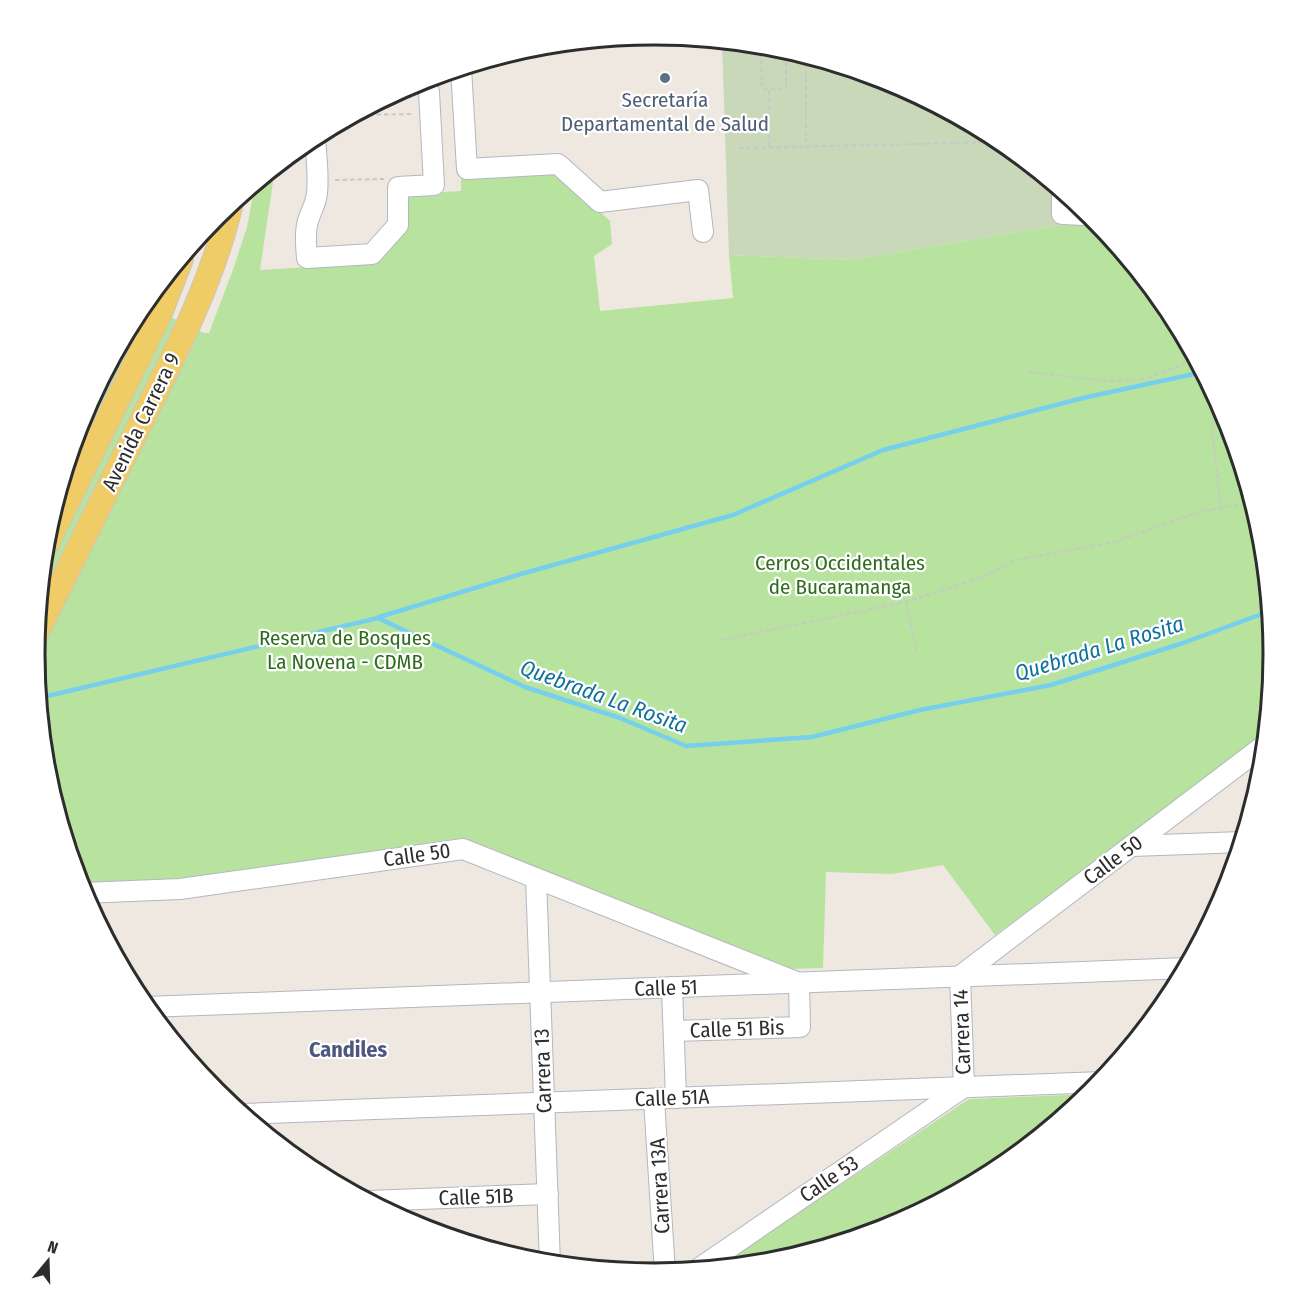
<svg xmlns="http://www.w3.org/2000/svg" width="1309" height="1309" font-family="'Fira Sans Condensed',sans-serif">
	<rect width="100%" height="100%" fill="#eee8e0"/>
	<g fill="#b7e39e">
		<polygon points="275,168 260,270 376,263 407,229 408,194 461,191 461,177 556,171 610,221 612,244 594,256 600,311 733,298 729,255 852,260 1080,222 1103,228 1168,308 1158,316 1190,354 1193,353 1227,418 1263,534 1274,655 1267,731 1168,807 995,935 943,865 892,874 826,872 823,968 789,969 461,838 174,880 80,885 46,775 35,654 46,533 82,417 139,310 149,298 146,305 204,333 209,333 234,267 247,227 255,184"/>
		<polygon points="1091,1094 999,1170 891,1227 775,1263 716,1268 969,1099"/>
	</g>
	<polygon fill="#c8d8b8" points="722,41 776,46 892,82 999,139 1081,206 1080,222 852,260 729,255"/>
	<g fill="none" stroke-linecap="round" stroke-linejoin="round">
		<g stroke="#76d0ed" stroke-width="4.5">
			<polyline points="379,617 521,574 733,515 883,450 1083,398 1203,372"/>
			<polyline points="39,698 378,618 525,687 620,718 686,746 812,737 920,710 1051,685 1183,643 1270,611"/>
		</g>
		<g stroke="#b4b7c0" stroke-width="22">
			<g id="minor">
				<polyline points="461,68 467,169 558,164 600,202 698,190 703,232"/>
				<path d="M315 136C316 155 319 175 317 193 316 205 309 214 307 225 305 235 306 247 307 258L372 254 398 225V187L434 185 429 92"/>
				<polyline points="1062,191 1062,214 1085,215 1086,210"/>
				<polyline points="1132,846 1242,842"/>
				<polyline points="536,878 550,1264"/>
				<polyline points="83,893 180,889 463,849 799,983 800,1027 674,1031"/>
				<polyline points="672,987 676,1098"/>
				<polyline points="146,1007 1187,968"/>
				<polyline points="654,1099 665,1273"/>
				<polyline points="241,1114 1102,1082"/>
				<polyline points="369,1201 548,1194"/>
				<polyline points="695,1271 964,1087 960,976 1266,744"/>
			</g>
		</g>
		<g stroke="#c8c8c8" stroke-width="26">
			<g id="major">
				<polyline points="45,547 159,316 181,259"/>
				<path d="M36 634C72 562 108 490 143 418 178 348 213 280 231 203"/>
			</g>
		</g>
		<g stroke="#c8c8c8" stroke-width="2" stroke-dasharray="4.5 3" stroke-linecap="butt">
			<polyline points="761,45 762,89 769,89"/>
			<polyline points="806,56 806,147"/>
			<polyline points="354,115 414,114"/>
			<polyline points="769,147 769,89 786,89 786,50"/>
			<polyline points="739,148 1003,142"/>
			<polyline points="335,180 384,179"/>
			<polyline points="1028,372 1108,381 1142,380 1196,359"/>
			<polyline points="1218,401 1216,403 1212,429 1221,508"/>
			<polyline points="906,602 917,653"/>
			<polyline points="721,640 906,602 962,584 987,575 1016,560 1114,542 1199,512 1253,502"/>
		</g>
		<use href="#minor" stroke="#fff" stroke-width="20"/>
		<use href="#major" stroke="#efcc65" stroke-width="24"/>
	</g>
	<circle fill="#5c6f8a" stroke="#fff" stroke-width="2" cx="665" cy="78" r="6"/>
	<g text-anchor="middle" stroke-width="4.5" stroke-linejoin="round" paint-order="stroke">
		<g font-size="21" fill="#4e5e75" stroke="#fff">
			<text x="665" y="107">Secretaría<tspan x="665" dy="24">Departamental de Salud</tspan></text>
		</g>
		<g font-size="21" fill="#2d2d2d" stroke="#fff">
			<text transform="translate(141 422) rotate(-64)" y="7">Avenida Carrera 9</text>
			<text transform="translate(417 855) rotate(-8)" y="7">Calle 50</text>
			<text transform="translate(1113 860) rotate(-37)" y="7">Calle 50</text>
			<text transform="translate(666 988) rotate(-2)" y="7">Calle 51</text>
			<text transform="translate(737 1029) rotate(-2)" y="7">Calle 51 Bis</text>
			<text transform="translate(962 1032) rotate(-92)" y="7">Carrera 14</text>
			<text transform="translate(543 1071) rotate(-92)" y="7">Carrera 13</text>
			<text transform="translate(672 1098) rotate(-2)" y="7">Calle 51A</text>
			<text transform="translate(829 1179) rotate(-34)" y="7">Calle 53</text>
			<text transform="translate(660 1186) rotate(-93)" y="7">Carrera 13A</text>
			<text transform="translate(476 1197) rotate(-2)" y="7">Calle 51B</text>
		</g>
		<g font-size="21" fill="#2e6b1c" stroke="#fff">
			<text x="840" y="570">Cerros Occidentales<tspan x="840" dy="24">de Bucaramanga</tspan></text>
			<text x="345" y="645">Reserva de Bosques<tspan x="345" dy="24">La Novena - CDMB</tspan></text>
		</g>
		<g font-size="22" font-style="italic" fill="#10709f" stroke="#fff">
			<text transform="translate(1099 648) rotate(-17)" y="8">Quebrada La Rosita</text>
			<text transform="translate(604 696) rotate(20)" y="8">Quebrada La Rosita</text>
		</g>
		<g font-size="22" font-weight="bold" fill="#4e577e" stroke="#fff">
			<text x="348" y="1057">Candiles</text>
		</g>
	</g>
	<path d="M0 0H1309V1309H0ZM45 654a609 609 0 1 1 1218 0a609 609 0 1 1-1218 0Z" fill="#fff" fill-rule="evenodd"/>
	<path fill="none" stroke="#2d2d2d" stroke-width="3" d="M45 654a609 609 0 1 1 1218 0a609 609 0 1 1-1218 0Z"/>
	<g transform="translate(48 1261) rotate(19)" stroke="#ffffff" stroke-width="4.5" paint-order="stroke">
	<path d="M0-4.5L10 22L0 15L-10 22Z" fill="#2d2d2d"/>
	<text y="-9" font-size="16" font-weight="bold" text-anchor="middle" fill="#2d2d2d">N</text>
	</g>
</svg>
